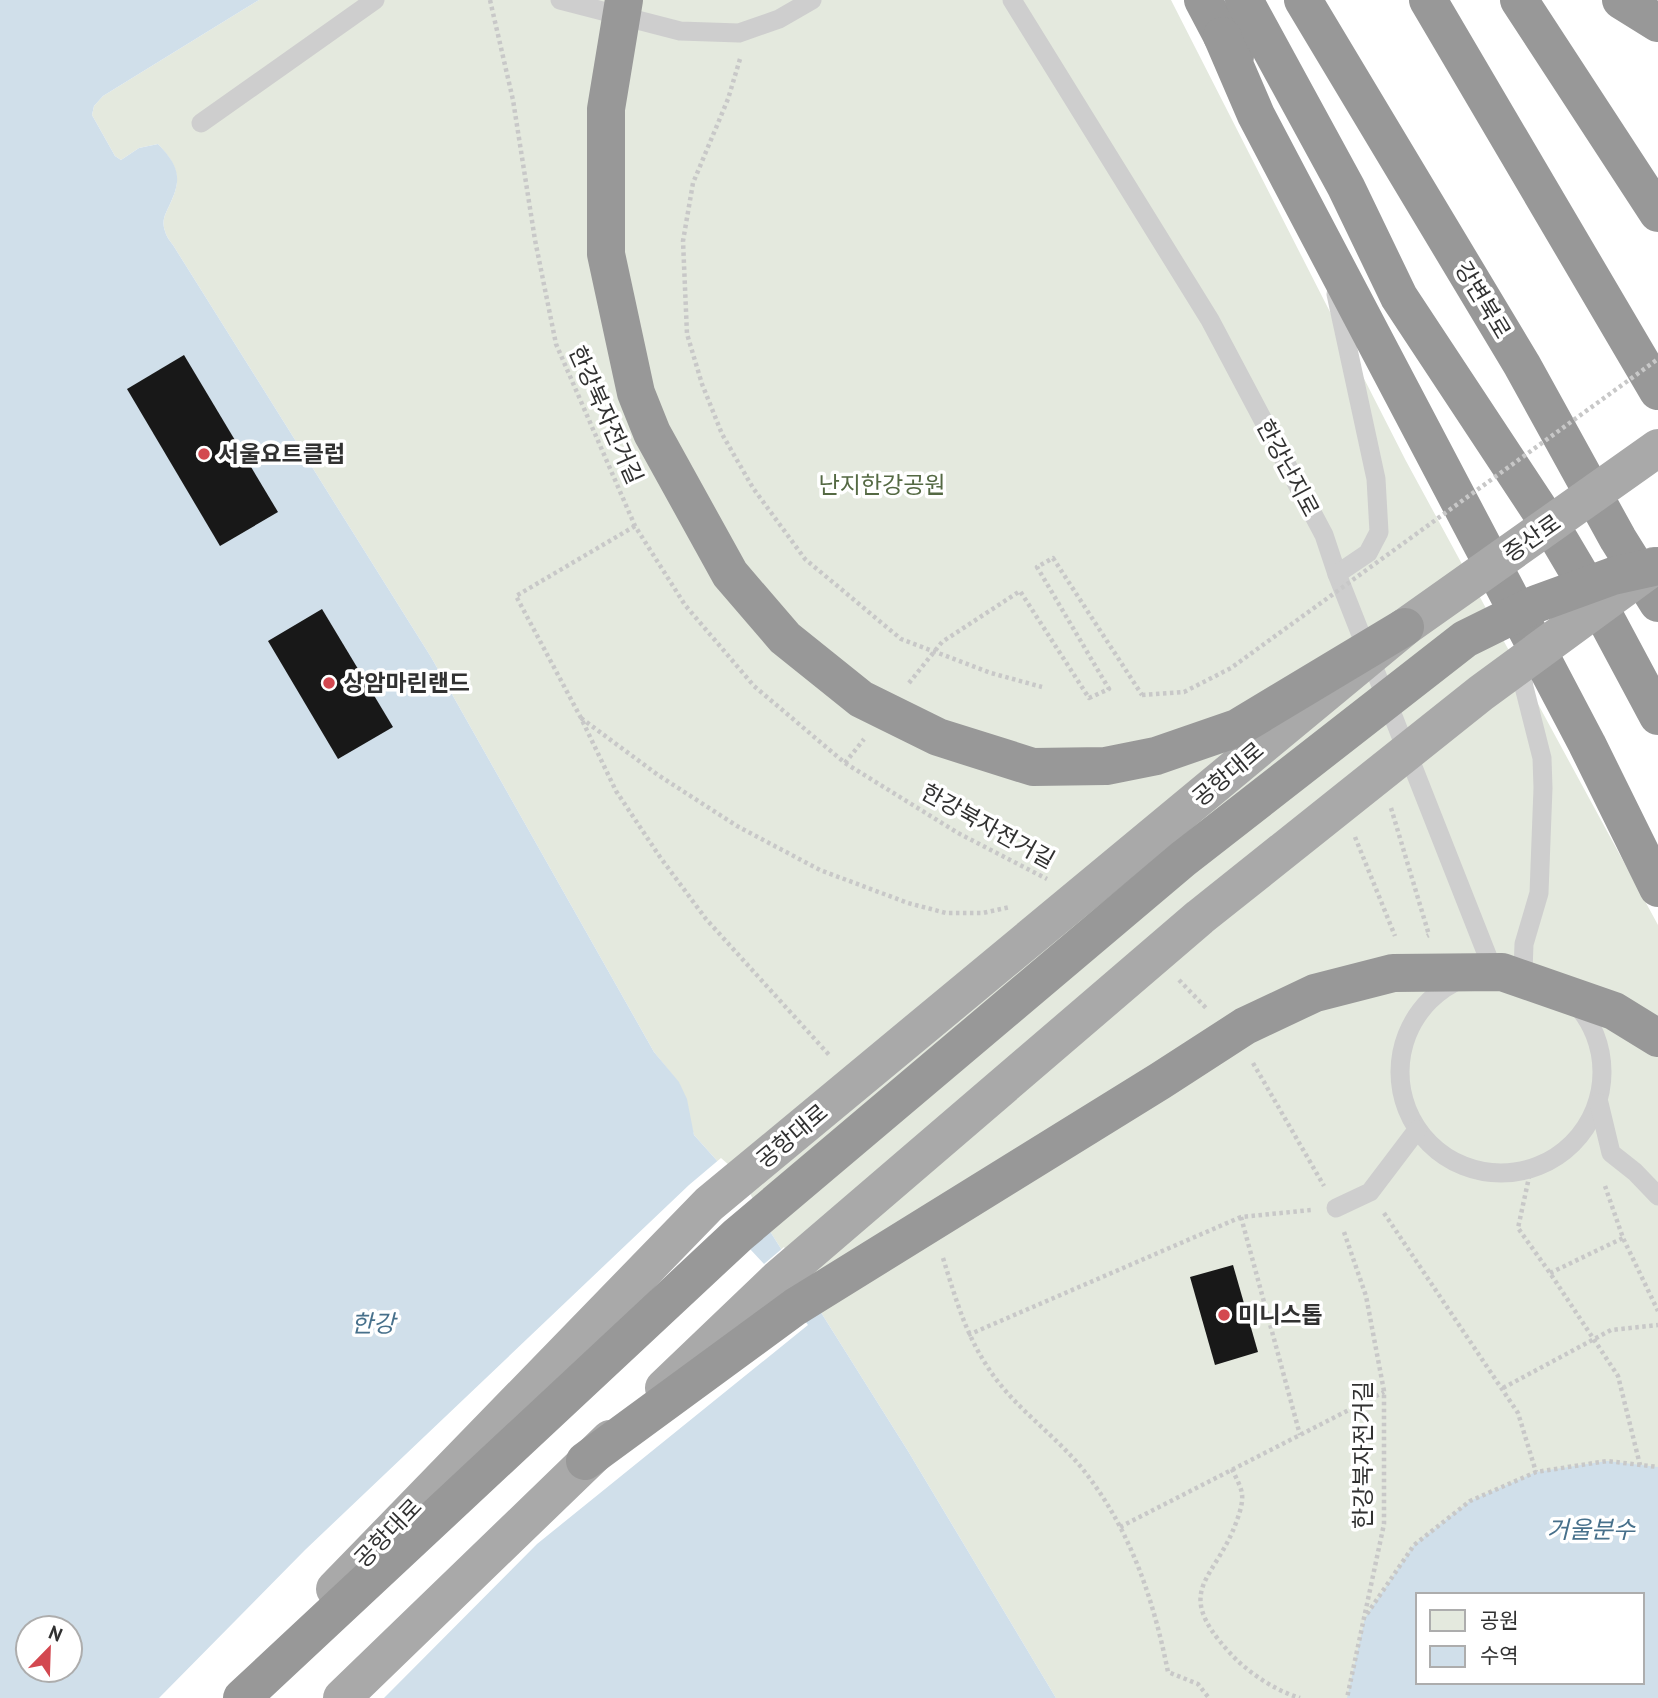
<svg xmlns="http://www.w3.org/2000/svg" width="1658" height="1698" font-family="'PT Sans','Noto Sans KR',sans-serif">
	<rect width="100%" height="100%" fill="#fff"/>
	<path fill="#e4e9de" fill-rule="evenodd" d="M259 0H1171L1406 461 1658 925V1698H1056L908 1451 746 1193 694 1135 679 1083 654 1052 431 657 173 245C170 241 166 236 165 231 161 220 166 213 170 204 183 177 177 165 158 144L139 148 121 160 115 156 92 115 94 106 103 96ZM1418 1595H1642V1682H1418Z"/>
	<g fill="#d0dfea" fill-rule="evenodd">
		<path d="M0 0H259L103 96 94 106 92 115 115 156 121 160 139 148 158 144C178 165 183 177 170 204 166 213 161 220 165 231 166 236 170 241 173 245L431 657 654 1052 679 1082 687 1099 694 1135 746 1193 908 1451 1056 1698H0ZM28 1628H70V1670H28Z"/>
		<path d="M1607 1461 1658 1467V1698H1347L1365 1618 1414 1545 1470 1501 1536 1472ZM1418 1595H1642V1682H1418Z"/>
	</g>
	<polygon fill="#fff" points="721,1158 739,1174 753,1199 750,1249 764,1264 784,1247 812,1292 795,1307 808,1325 537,1544 384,1698 159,1698 305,1550 689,1185"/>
	<g fill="#181818">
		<polygon points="184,355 278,512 220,546 127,389"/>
		<polygon points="322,609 393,727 338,759 268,641"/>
		<polygon points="1233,1265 1258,1352 1215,1365 1190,1277"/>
	</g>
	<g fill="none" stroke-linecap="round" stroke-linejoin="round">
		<g stroke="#c8c8c8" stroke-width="4.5" stroke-dasharray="3.5 3.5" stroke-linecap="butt">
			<polyline points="490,0 513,100 535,240 556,344 635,526 685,605 754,686 845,763 958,833 1047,879"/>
			<polyline points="740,59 728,99 693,183 683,241 687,334 702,384 722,434 753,488 805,559 901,639 991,673 1042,687"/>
			<polyline points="635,526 516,596 581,718 616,791 660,857 706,919 831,1057"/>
			<polyline points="909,683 942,642 1020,591 1089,698 1109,689 1037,567 1053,558 1142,695"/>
			<polyline points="581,718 658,775 737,826 820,870 908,903 946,913 983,913 1010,907"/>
			<polyline points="845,763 864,739"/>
			<polyline points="1391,808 1429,935 1427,936"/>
			<polyline points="1355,837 1395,936"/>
			<polyline points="1179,980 1207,1009"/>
			<polyline points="1253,1063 1324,1186"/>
			<polyline points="1531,1168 1518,1228 1550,1273 1618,1376 1640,1465"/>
			<polyline points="1605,1186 1623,1238 1658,1311"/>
			<polyline points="1384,1213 1518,1413 1536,1472"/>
			<polyline points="1241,1217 1300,1435"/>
			<polyline points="1344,1232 1366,1296 1384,1391 1384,1524 1347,1698"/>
			<path d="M943 1258C958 1306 968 1343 999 1383 1026 1417 1063 1442 1088 1476 1132 1534 1154 1602 1168 1672L1198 1684 1209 1698"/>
			<polyline points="1550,1273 1623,1238"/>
			<polyline points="968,1335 1241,1217 1311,1210"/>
			<polyline points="1503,1388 1611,1330 1658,1325"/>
			<path d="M1232 1469C1235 1476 1241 1486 1242 1494 1243 1502 1240 1512 1237 1520 1216 1581 1171 1588 1229 1652 1247 1672 1274 1690 1300 1698"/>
			<polyline points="1120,1527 1384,1392"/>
			<polyline points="1367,1614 1414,1545 1470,1501 1536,1472 1607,1461 1658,1467"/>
		</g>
		<g stroke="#cecece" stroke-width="19">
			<polyline points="560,0 680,31 739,33 779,19 812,0"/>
			<polyline points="1012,0 1210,320 1324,535 1337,574 1493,970"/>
			<polyline points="201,123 375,0"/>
			<polyline points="1336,294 1376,479 1379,532 1368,553 1337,574"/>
			<polyline points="1520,659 1524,687 1542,758 1543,788 1539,893 1524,944 1523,972"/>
			<circle cx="1501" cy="1072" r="101"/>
			<polyline points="1599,1103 1611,1153 1635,1172 1658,1196"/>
			<polyline points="1336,1208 1370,1192 1417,1130"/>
		</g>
		<g stroke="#989898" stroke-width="38">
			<polyline points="1203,0 1222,36 1235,56"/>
			<polyline points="1244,0 1346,187 1399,297 1560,541 1605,617 1658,716"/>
			<polyline points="1303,0 1522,365 1618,539 1658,603"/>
			<polyline points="1428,0 1658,391"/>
			<polyline points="1519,0 1658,213"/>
			<polyline points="1621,0 1658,23"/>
			<polyline points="1222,36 1256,115 1587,744 1658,888"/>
		</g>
		<polyline stroke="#c8c8c8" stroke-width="4.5" stroke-dasharray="3.5 3.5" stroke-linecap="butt" points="1142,695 1184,692 1231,668 1658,359"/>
		<g stroke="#a9a9a9" stroke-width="38">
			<polyline points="664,1388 778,1279 1200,917 1481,693 1654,566"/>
			<polyline points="335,1589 709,1204 1405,627 1658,448"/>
			<polyline points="342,1698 610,1439"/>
		</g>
		<g stroke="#989898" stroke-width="38">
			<polyline points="624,0 606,109 606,254 636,393 652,433 730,574 785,638 861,699 938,737 1033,767 1106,766 1156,756 1237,728 1405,627"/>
			<polyline points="585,1461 795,1307 1160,1081 1245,1026 1315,993 1393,973 1502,972 1614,1011 1658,1038"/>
			<polyline points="242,1698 738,1235 1183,859 1465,639 1536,604 1613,576 1658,566"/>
		</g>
	</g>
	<g fill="#d34850" stroke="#fff" stroke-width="2.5">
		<circle cx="204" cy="454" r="7"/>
		<circle cx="329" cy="683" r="7"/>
		<circle cx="1224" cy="1315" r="7"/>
	</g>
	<g text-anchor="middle" stroke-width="7" stroke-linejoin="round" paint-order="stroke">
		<g font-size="23" fill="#313131" stroke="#fff">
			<text transform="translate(1483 300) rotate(59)" y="8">강변북로</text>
			<text transform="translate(606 415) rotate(66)" y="8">한강북자전거길</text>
			<text transform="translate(1288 468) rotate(62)" y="8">한강난지로</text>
			<text transform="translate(1532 538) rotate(-35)" y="8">증산로</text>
			<text transform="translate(1228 774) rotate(-40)" y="8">공항대로</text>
			<text transform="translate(988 826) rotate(29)" y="8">한강북자전거길</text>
			<text transform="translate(792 1136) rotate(-40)" y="8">공항대로</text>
			<text transform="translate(1363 1455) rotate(-90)" y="8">한강북자전거길</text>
			<text transform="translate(388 1533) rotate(-46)" y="8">공항대로</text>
		</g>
		<g font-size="23" font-weight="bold" fill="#313131" stroke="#fff" text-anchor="start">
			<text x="218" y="462">서울요트클럽</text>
			<text x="343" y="691">상암마린랜드</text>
			<text x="1238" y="1323">미니스톱</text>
		</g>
		<g font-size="23" fill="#546943" stroke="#fff">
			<text x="882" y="493">난지한강공원</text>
		</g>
		<g font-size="24" font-style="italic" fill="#47708b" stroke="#fff">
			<text x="373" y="1332">한강</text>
			<text x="1591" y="1538">거울분수</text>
		</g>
	</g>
	<rect x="1416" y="1593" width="228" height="91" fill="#ffffff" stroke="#adadad" stroke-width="2"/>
	<rect x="1430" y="1610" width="35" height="21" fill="#e4e9de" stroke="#adadad" stroke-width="2"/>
	<text x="1480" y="1628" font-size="21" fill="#313131">공원</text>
	<rect x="1430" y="1646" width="35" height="21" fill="#d0dfea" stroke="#adadad" stroke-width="2"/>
	<text x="1480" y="1663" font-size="21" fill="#313131">수역</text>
	<g transform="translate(49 1649) rotate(23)"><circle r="33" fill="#ffffff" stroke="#adadad" stroke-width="2"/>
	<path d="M0-5L12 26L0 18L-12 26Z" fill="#d34850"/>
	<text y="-10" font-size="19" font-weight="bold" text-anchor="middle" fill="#313131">N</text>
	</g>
</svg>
